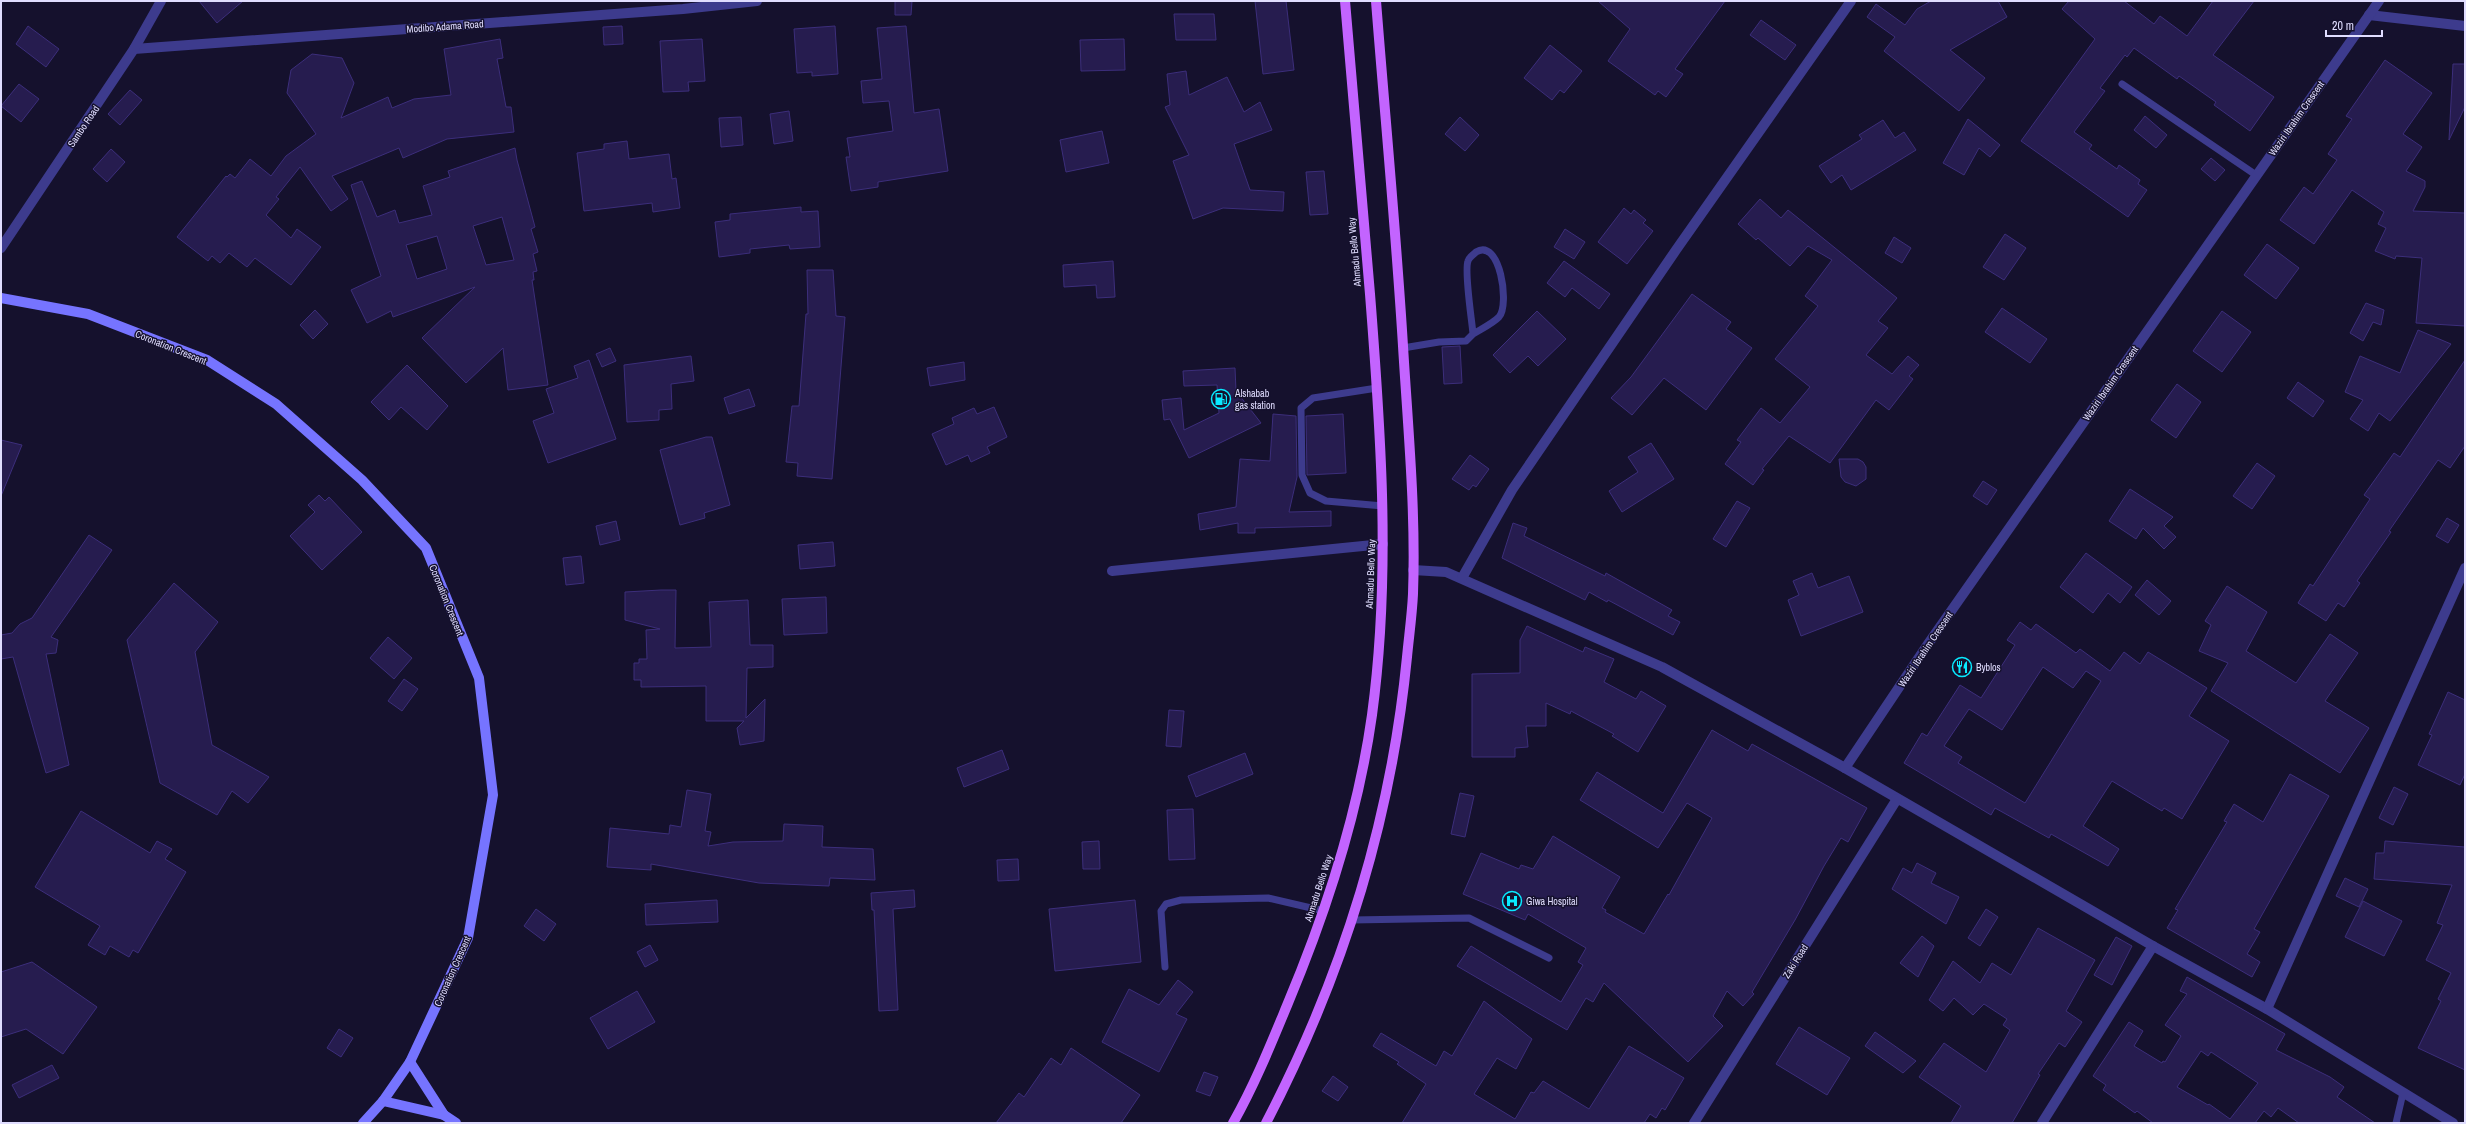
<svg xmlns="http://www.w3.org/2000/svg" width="2466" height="1124" font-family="'Archivo Narrow',sans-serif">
	<rect width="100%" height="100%" fill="#15112d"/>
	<g fill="#261c4f" stroke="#3c2e7b" fill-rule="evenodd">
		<polygon points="199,1 243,1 217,23"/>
		<polygon points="895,1 912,1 911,15 895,15"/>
		<polygon points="1255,1 1286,1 1294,70 1263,74"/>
		<polygon points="1598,1 1725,1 1675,69 1683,74 1666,97 1658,91 1655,95 1608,61 1630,29"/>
		<polygon points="1931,1 1998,1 2007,17 1950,50 1985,78 1959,111 1884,51 1895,37 1867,17 1876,4 1905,25 1917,9"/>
		<polygon points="2069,1 2124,1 2154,24 2160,16 2187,36 2213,1 2254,1 2213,55 2274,97 2250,131 2214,105 2216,102 2179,76 2177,79 2134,48 2127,57 2125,55 2100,88 2105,91 2074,132 2092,145 2089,149 2117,169 2119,165 2140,180 2138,184 2147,190 2128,217 2021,141 2095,39 2062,9"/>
		<polygon points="1174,14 1214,14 1216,40 1176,40"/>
		<polygon points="1761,20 1796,45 1785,60 1750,35"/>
		<polygon points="28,26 59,49 46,67 16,44"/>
		<polygon points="622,26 623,44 604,45 603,27"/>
		<polygon points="835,26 838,74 812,76 812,72 797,73 794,29"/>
		<polygon points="906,26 914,113 939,109 948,171 878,182 878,187 851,191 846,157 850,157 847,138 893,131 889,101 863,103 861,81 882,79 877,28"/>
		<polygon points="500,39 503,58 497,59 506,107 511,107 514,132 447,139 403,158 399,148 332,176 348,199 331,211 300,167 276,197 279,199 266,215 291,238 297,229 321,247 291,285 255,258 247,267 229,253 220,263 212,256 208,261 177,237 226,176 227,177 230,174 235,178 250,159 271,176 286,156 316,134 287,93 291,70 312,54 342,58 354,83 341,118 388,97 392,108 414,99 451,95 444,49"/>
		<polygon points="702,39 705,81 688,82 689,91 663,92 660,41"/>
		<polygon points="1124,39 1125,70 1081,71 1080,40"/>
		<polygon points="1550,45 1582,71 1564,93 1560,90 1552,100 1524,78"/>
		<polygon points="2385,60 2432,93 2403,134 2422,147 2406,171 2425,181 2425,187 2413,211 2465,213 2465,326 2416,323 2422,258 2396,256 2395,259 2375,251 2386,228 2378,224 2384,212 2352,190 2314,244 2280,220 2304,187 2313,194 2337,160 2328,154 2352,119 2346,116"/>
		<polygon points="2453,64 2465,64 2465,107 2449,140"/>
		<polygon points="1186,71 1189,95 1227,77 1244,112 1260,102 1272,130 1234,144 1250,190 1284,192 1283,211 1223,208 1193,219 1173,161 1189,155 1165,107 1170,105 1167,74"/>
		<polygon points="19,84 39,99 21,122 1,106"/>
		<polygon points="130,90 142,100 120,125 108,114"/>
		<polygon points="789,111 793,141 774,144 770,114"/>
		<polygon points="2145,116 2167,135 2156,148 2134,130"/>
		<polygon points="741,117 743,145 721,147 719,118"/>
		<polygon points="1460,117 1479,135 1465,151 1445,134"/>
		<polygon points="1968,119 2000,145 1990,157 1979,148 1964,175 1943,163"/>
		<polygon points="1883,120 1895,138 1904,132 1916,150 1851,190 1842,175 1831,183 1819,166 1862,139 1859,135"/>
		<polygon points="1102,131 1109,163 1066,172 1060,140"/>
		<polygon points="627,141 629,159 669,154 672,179 676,178 680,208 653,212 652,203 584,211 577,153 604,149 604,144"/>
		<path d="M515 148 517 160 535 227 531 229 538 252 533 254 537 271 533 272 534 280H532L548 385 508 390 503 348 466 383 422 338 475 287 393 317 391 311 367 323 351 290 381 276 351 185 362 181 377 217 395 210 399 223 432 215 423 186 450 177 448 171ZM502 217 514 260 486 265 473 226ZM437 236 447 269 417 279 406 245Z"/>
		<polygon points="111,149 125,162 107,182 93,169"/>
		<polygon points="2211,158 2225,170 2215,181 2201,169"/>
		<polygon points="1324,171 1328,214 1310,215 1306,172"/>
		<polygon points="1760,199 1781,218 1788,210 1897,298 1878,321 1888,328 1866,355 1892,374 1908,356 1919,365 1909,376 1913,379 1889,410 1876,400 1830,463 1789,436 1762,469 1764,470 1753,485 1725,464 1741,442 1737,440 1761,408 1780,423 1810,387 1775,359 1818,306 1805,296 1832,260 1808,246 1790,266 1758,238 1756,240 1738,224"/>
		<polygon points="801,207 801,212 818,211 820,247 790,249 789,245 750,249 750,253 719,257 715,222 730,220 730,214"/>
		<polygon points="1624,208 1631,214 1634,210 1646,220 1643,223 1653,231 1627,264 1598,242"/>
		<polygon points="1565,229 1585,242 1574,259 1554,247"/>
		<polygon points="2005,234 2026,248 2004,280 1983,267"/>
		<polygon points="1894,237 1911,248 1902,263 1885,253"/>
		<polygon points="2267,244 2299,268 2276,299 2244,275"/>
		<polygon points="1113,261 1115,297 1097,298 1096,285 1064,287 1063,265"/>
		<polygon points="1564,261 1610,294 1599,309 1572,288 1565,297 1547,283"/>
		<polygon points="807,270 833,270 836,316 845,317 832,479 797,476 798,463 786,462 792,406 799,406 806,314 808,314"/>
		<polygon points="1692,294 1731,322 1726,329 1752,348 1706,410 1664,378 1632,415 1611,398 1631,377"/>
		<polygon points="2366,303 2384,310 2381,325 2373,322 2363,341 2350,333"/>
		<polygon points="2002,308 2047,339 2030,363 1985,332"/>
		<polygon points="315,310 328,324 313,339 300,325"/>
		<polygon points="1537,311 1566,339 1538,366 1528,356 1510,373 1493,355"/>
		<polygon points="2222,311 2251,332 2222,372 2193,351"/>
		<polygon points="2418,330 2451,344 2390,421 2379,413 2368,431 2350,419 2363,400 2345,392 2360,356 2400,373"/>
		<polygon points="1460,346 1462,383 1444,384 1442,347"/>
		<polygon points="610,348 616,361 602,367 596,354"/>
		<polygon points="691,356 694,381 671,384 672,409 659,410 659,420 627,422 624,365"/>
		<polygon points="589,360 616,439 548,463 533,421 554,413 546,389 578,378 574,366"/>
		<polygon points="2465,360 2465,446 2450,468 2438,460 2389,531 2391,532 2357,581 2360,583 2344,607 2338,603 2326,621 2298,603 2310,584 2313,586 2370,499 2364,495 2394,453 2400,457"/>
		<polygon points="964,362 965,380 930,386 927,368"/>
		<polygon points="407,365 448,406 427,430 401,407 389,420 371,402"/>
		<polygon points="1235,368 1236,391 1261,423 1189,458 1170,419 1164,420 1162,400 1181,398 1184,430 1219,413 1217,385 1184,386 1183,371"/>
		<polygon points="2298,382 2324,401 2313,417 2287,398"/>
		<polygon points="2177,384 2201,402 2176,438 2151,420"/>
		<polygon points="749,389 755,406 729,414 724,398"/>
		<polygon points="994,407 1007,437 987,447 990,453 971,462 968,455 946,465 932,434 954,424 952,418 974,408 977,414"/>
		<polygon points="1273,414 1296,416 1297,477 1289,512 1331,511 1331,526 1255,528 1255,533 1238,533 1238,523 1200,530 1198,514 1236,507 1240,459 1270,461"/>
		<polygon points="1343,414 1346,473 1307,475 1306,416"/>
		<polygon points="706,437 712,437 730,505 704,513 705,518 680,525 660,450"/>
		<polygon points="1,440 22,445 1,496"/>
		<polygon points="1651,443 1674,479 1622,512 1609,491 1638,472 1628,457"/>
		<polygon points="1470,455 1489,469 1476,487 1473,485 1469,490 1452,479"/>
		<polygon points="1839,459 1858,459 1863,462 1866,467 1866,479 1856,486 1845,482 1841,477"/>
		<polygon points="2257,463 2275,476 2252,509 2233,496"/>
		<polygon points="1983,481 1997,490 1987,505 1973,496"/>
		<polygon points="2130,489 2173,517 2164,526 2176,537 2164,549 2143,528 2136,539 2109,521"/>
		<polygon points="319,495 325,501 329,497 362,532 322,570 290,536 315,512 308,505"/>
		<polygon points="1737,501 1750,508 1726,547 1713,539"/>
		<polygon points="2447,518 2459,525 2448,543 2436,536"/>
		<polygon points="616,521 620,540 600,545 596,526"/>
		<polygon points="1513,523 1527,528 1524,536 1605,576 1606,573 1672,610 1668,616 1680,622 1673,635 1608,600 1607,602 1589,592 1585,600 1502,558"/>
		<polygon points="89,535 112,550 51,637 58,640 56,653 46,654 69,765 46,773 13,657 1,659 1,635 12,633 20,624 32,618"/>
		<polygon points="833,542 835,566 800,569 798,545"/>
		<polygon points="2086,553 2132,587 2120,603 2108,593 2093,613 2060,587"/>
		<polygon points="581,556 584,583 566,585 563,558"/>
		<polygon points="1812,573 1818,588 1849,576 1863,612 1801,636 1788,600 1799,595 1793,581"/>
		<polygon points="2147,580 2171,601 2159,615 2135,595"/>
		<polygon points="174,583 218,622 195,652 212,745 269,777 248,803 232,791 217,815 160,783 127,640"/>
		<polygon points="2227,586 2267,612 2246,651 2296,683 2330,634 2358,653 2325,701 2369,728 2340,773 2211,691 2228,663 2199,651 2211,625 2205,621"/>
		<polygon points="661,590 676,590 675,648 711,647 709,602 748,600 750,645 773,645 773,667 747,668 746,718 765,699 764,741 740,745 737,728 744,721 706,721 706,686 641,687 641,680 634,680 634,663 639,663 639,659 647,659 646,630 660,629 625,620 625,592"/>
		<polygon points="826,597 827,633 784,635 782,599"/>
		<path d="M2020 622 2031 630 2036 624 2076 653 2080 649 2110 671 2124 652 2140 664 2148 652 2207 688 2189 716 2229 741 2182 819 2164 808 2162 811 2112 781 2083 826 2119 849 2108 866 2051 834 2049 838 1995 808 1991 815 1904 763 1922 733 1927 736 1960 685 1981 698 2015 645 2007 640ZM2043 667 2073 688 2086 671 2101 681 2025 803 1958 763 1962 757 1944 746 1969 709 2002 730Z"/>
		<polygon points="1527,626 1583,652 1585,647 1614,659 1604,682 1636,699 1641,691 1666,706 1638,752 1612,736 1614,734 1571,711 1570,714 1546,703 1546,726 1526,726 1528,747 1515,748 1515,757 1472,757 1472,674 1520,673 1520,640"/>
		<polygon points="388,637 412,658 394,679 370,658"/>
		<polygon points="404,679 418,689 402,711 388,701"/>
		<polygon points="2448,692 2465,700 2465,774 2460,785 2418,765 2432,735 2429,734"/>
		<polygon points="1169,710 1184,711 1181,747 1166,746"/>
		<polygon points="1712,730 1748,751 1752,744 1867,808 1848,842 1841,838 1824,866 1795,920 1752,992 1754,994 1743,1006 1727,991 1713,1016 1723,1026 1688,1062 1604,983 1593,1002 1586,998 1567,1030 1457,966 1471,946 1561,1002 1583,965 1578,962 1586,948 1528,914 1525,920 1463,894 1481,853 1519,869 1521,865 1533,869 1553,836 1620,877 1602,908 1606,910 1605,912 1644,934 1668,894 1669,895 1712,818 1687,803 1658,848 1580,800 1597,772 1663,813"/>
		<polygon points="1002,750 1009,769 964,787 957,768"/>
		<polygon points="1245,753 1253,774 1196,797 1188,776"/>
		<polygon points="2290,774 2329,796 2254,929 2260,932 2247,954 2260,962 2252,977 2167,928 2178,910 2175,909 2227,822 2224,821 2234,804 2263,822"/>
		<polygon points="2394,787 2408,794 2393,825 2379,818"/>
		<polygon points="687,790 711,794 705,831 711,832 708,846 733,842 783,841 784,824 823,826 822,847 873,849 875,880 830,878 829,886 759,883 651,864 651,870 607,867 610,828 669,834 670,825 681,827"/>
		<polygon points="1460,793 1474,796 1465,837 1451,834"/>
		<polygon points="1193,809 1195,859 1169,860 1167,810"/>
		<polygon points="81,811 150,853 157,841 172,849 165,859 186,872 138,953 133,950 129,957 110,946 105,955 88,945 100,926 35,887"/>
		<polygon points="1099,841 1100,869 1083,869 1082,842"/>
		<polygon points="2385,841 2465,847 2465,1070 2418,1048 2441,1001 2438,999 2451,973 2426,960 2443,925 2437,923 2452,885 2374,879 2376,853 2384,853"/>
		<polygon points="1018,859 1019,880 998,881 997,860"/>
		<polygon points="1917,863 1936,873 1931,883 1959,897 1946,924 1892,889 1903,868 1912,873"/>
		<polygon points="2345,878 2368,889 2359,907 2336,896"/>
		<polygon points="914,890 915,907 893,909 898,1010 879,1011 874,910 872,910 871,893"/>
		<polygon points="717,900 718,922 646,925 645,904"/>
		<polygon points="1135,900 1141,962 1055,971 1049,909"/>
		<polygon points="2363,901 2402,921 2384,956 2345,937"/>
		<polygon points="536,909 556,924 544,941 524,926"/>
		<polygon points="1986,909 1998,917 1980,946 1968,938"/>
		<polygon points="2038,928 2095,960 2066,1011 2082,1022 2065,1047 2059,1043 2038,1074 2040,1075 2012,1123 1951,1123 1961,1106 1919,1077 1944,1043 1986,1072 2010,1030 2003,1025 2007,1019 1984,1004 1973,1015 1954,998 1943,1011 1929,1000 1953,961 1980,983 1992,963 2011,975"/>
		<polygon points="1922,936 1934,946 1918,977 1900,963"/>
		<polygon points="2116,937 2132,946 2112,985 2094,975"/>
		<polygon points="650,945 658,960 645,967 637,952"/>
		<polygon points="32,962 97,1007 63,1054 26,1029 1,1037 1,972"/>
		<path d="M2187 977 2285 1034 2276 1050 2330 1077 2344 1087 2337 1097 2375 1123H2299L2278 1108 2271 1117 2264 1111 2255 1123H2153L2137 1111 2135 1113 2103 1090 2106 1085 2093 1076 2129 1022 2143 1031 2134 1046 2162 1063 2163 1061 2165 1062 2181 1036 2165 1025 2187 994 2180 991ZM2201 1051 2208 1056 2211 1052 2258 1083 2230 1119 2209 1104 2208 1105 2177 1087Z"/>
		<polygon points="1178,980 1193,992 1176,1014 1187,1019 1159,1072 1102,1042 1129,989 1159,1005"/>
		<polygon points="637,991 655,1022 608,1049 590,1018"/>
		<polygon points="1484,1001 1532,1039 1516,1069 1497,1058 1474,1094 1515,1119 1531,1092 1534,1093 1543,1081 1589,1109 1629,1046 1684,1078 1665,1110 1662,1108 1656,1118 1650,1114 1644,1123 1402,1123 1426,1084 1397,1064 1399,1062 1373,1046 1381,1033 1436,1066 1444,1051 1452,1056"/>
		<polygon points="1799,1027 1850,1058 1827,1095 1776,1064"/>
		<polygon points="339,1029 353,1038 341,1057 327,1048"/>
		<polygon points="1875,1032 1916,1061 1903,1073 1865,1046"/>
		<polygon points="1071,1048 1140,1095 1121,1123 996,1123 1019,1093 1024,1097 1051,1058 1061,1065"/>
		<polygon points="52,1065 59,1078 19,1098 12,1085"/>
		<polygon points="1204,1072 1218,1077 1210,1096 1196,1091"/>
		<polygon points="1333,1076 1348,1087 1338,1101 1322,1091"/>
	</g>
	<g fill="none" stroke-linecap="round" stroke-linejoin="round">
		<g stroke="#3d3b8d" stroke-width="7">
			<polyline points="2122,84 2256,175"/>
			<path d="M1403 348 1439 342 1466 341 1473 334C1472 321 1464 271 1468 261 1469 257 1473 255 1476 252 1500 237 1510 305 1499 317 1492 324 1481 329 1473 334"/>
			<polyline points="1377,388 1313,398 1301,408 1302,475 1310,493 1326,501 1383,506"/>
			<polyline points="1352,920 1469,918 1549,958"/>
			<polyline points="1165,967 1161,911 1166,904 1181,900 1268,898 1324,911"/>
			<polyline points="2396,1123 2403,1093"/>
		</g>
		<g stroke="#3d3b8d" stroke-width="10">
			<polyline points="2369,15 2465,26"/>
			<polyline points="134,49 683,9 757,1"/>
			<polyline points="1,248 134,49 161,1"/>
			<polyline points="1413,570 1446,572 1662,667 1845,768 2153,946 2267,1009 2453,1123"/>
			<polyline points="1112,571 1383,544"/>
			<polyline points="1462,578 1512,490 1676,250 1851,1"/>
			<polyline points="1845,768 1928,644 2379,1"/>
			<polyline points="2267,1009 2465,568"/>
			<polyline points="1694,1123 1897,799"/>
			<polyline points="2042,1123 2153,946"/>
		</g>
		<g stroke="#7674ff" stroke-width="10">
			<polyline points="1,298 88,314 207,360 276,404 362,480 426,548 479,678 493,795 468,938 410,1062 383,1101 363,1123"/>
			<polyline points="410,1062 444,1115"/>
			<polyline points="383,1101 444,1115 456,1123"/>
		</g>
		<g stroke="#c364ff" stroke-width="10">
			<path d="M1233 1123C1255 1084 1271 1044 1288 1003 1327 910 1358 815 1372 715 1391 575 1381 434 1370 294 1361 197 1353 99 1345 1"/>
			<path d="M1266 1123C1342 977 1391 821 1407 657 1409 636 1412 615 1413 594 1416 511 1408 429 1403 346 1396 231 1385 116 1376 1"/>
		</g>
	</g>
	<defs>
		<g id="fuel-ring" transform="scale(1)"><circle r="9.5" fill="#15112d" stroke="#09e9ff" stroke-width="1.5"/><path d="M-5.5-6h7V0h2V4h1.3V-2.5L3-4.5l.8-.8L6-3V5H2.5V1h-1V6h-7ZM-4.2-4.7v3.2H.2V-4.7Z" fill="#09e9ff"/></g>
		<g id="restaurant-ring" transform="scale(1)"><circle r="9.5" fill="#15112d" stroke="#09e9ff" stroke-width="1.5"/><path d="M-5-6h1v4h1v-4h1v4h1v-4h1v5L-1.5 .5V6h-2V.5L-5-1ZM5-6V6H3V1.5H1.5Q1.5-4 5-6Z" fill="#09e9ff"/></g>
		<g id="hospital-ring" transform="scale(1)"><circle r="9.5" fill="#15112d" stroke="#09e9ff" stroke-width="1.5"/><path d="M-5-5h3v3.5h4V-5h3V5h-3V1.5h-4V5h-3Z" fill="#09e9ff"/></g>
	</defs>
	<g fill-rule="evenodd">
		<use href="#fuel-ring" x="1221" y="399"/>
		<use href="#restaurant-ring" x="1962" y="667"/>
		<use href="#hospital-ring" x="1512" y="901"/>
	</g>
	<g text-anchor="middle" stroke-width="3" stroke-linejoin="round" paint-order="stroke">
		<g font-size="10" fill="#e0ddff" stroke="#15112d">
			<text transform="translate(445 26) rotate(-4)" y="4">Modibo Adama Road</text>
			<text transform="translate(2296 118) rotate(-55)" y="4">Waziri Ibrahim Crescent</text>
			<text transform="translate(83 126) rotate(-56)" y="4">Sambo Road</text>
			<text transform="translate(1354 252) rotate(-95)" y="4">Ahmadu Bello Way</text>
			<text transform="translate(171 347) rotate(22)" y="4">Coronation Crescent</text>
			<text transform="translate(2110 383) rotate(-55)" y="4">Waziri Ibrahim Crescent</text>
			<text transform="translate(1370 574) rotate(-88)" y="4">Ahmadu Bello Way</text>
			<text transform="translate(447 600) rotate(68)" y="4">Coronation Crescent</text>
			<text transform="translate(1925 649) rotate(-56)" y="4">Waziri Ibrahim Crescent</text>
			<text transform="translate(1318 888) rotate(-72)" y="4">Ahmadu Bello Way</text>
			<text transform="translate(1795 961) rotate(-58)" y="4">Zaki Road</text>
			<text transform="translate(452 971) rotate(-66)" y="4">Coronation Crescent</text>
		</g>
		<g font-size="10" fill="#e0ddff" stroke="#15112d" text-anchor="start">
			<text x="1235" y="397">Alshabab<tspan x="1235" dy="12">gas station</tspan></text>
			<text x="1976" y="671">Byblos</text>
			<text x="1526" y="905">Giwa Hospital</text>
		</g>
	</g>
	<rect width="2466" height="1124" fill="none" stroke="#e0ddff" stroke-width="4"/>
	<path d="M2326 30v6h56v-6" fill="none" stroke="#e0ddff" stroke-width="2"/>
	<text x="2332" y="30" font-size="12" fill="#e0ddff" stroke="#15112d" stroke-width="3" paint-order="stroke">20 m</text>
</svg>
